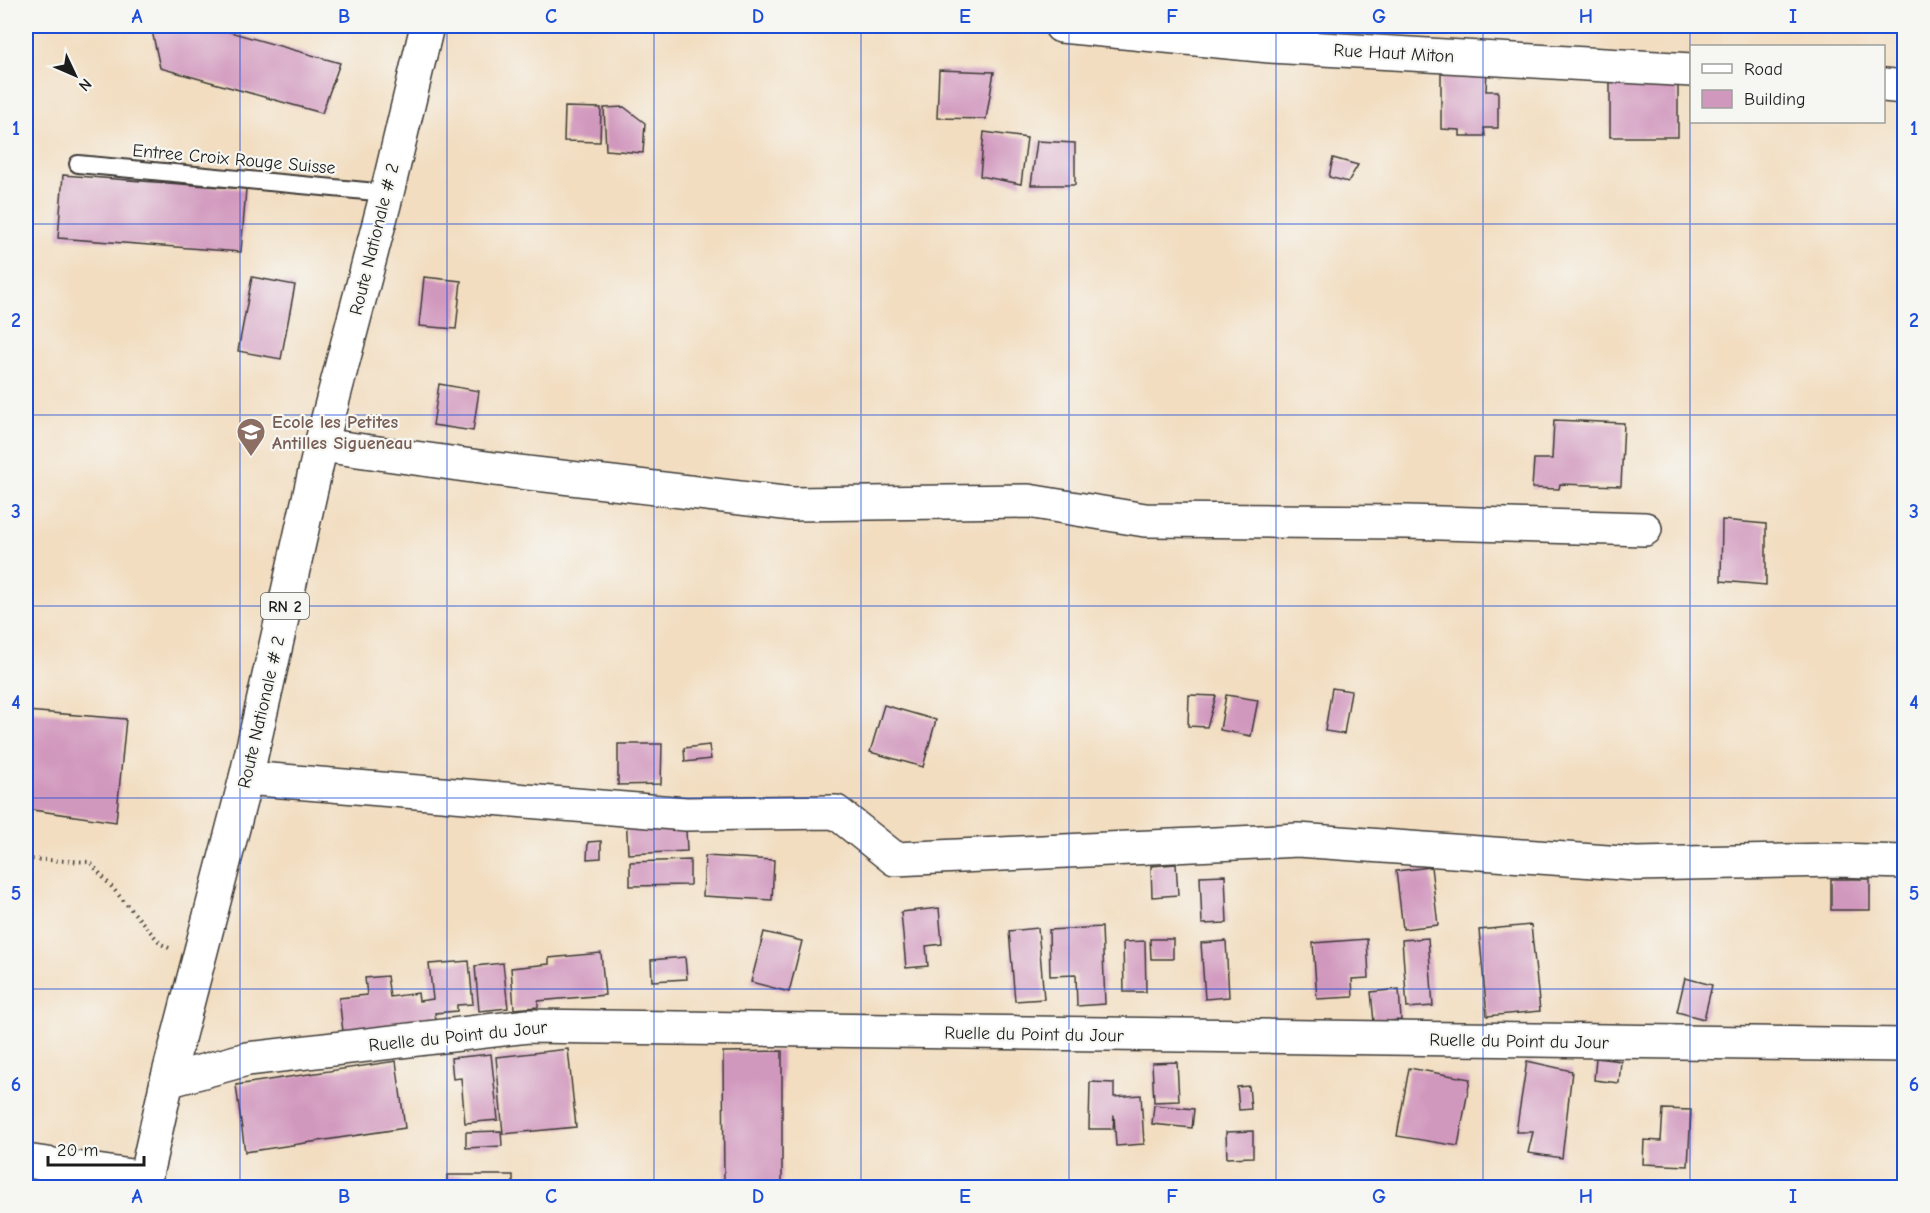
<svg xmlns="http://www.w3.org/2000/svg" width="1930" height="1213" font-family="'Comic Neue',sans-serif">
	<rect width="100%" height="100%" fill="#f6f6f2"/>
	<filter id="ink" filterUnits="userSpaceOnUse"><feTurbulence type="fractalNoise" baseFrequency=".0167" numOctaves="2"/><feDisplacementMap in="SourceGraphic" scale="12" xChannelSelector="R" yChannelSelector="G"/><feConvolveMatrix kernelMatrix="1 2 1 2 8 2 1 2 1" color-interpolation-filters="sRGB"/></filter>
	<filter id="wash" filterUnits="userSpaceOnUse"><feTurbulence type="fractalNoise" baseFrequency=".008" numOctaves="4" result="noise"/><feDisplacementMap in="SourceGraphic" scale="24" xChannelSelector="R" yChannelSelector="G"/><feGaussianBlur stdDeviation="1.35" result="paint"/><feColorMatrix in="noise" values="0 0 0 0 0 0 0 0 0 0 0 0 0 0 0 0 0 1.4 0 .05"/><feComposite in="paint" operator="in"/></filter>
	<g filter="url(#wash)">
		<rect width="100%" height="100%" fill="#f2ddc0"/>
		<g id="blocks">
			<g fill="#d198be">
				<polygon points="151,26 209,26 340,63 322,113 160,68"/>
				<polygon points="1441,68 1487,68 1486,91 1498,91 1498,128 1484,128 1485,136 1460,136 1460,130 1441,129"/>
				<polygon points="939,70 994,72 986,119 937,118"/>
				<rect x="1610" y="81" width="68" height="56"/>
				<polygon points="565,107 601,108 600,142 564,141"/>
				<polygon points="624,107 645,123 643,153 606,150 604,108"/>
				<polygon points="984,132 1027,138 1021,184 980,176"/>
				<polygon points="1037,141 1075,143 1075,185 1031,185"/>
				<polygon points="1333,158 1358,165 1348,182 1329,177"/>
				<polygon points="63,175 246,189 241,252 58,238"/>
				<polygon points="252,277 295,285 281,359 238,351"/>
				<polygon points="424,277 461,281 456,329 419,326"/>
				<polygon points="439,384 479,391 473,431 433,425"/>
				<polygon points="1554,420 1624,423 1621,486 1560,484 1559,489 1532,488 1534,459 1552,459"/>
				<polygon points="1722,520 1766,524 1766,585 1721,581"/>
				<polygon points="1332,688 1351,691 1344,734 1325,731"/>
				<polygon points="1189,695 1216,696 1207,727 1188,726"/>
				<polygon points="1226,695 1258,700 1251,736 1220,730"/>
				<polygon points="884,705 936,720 923,767 870,752"/>
				<polygon points="26,711 126,719 116,822 26,809"/>
				<polygon points="618,744 662,744 661,784 618,785"/>
				<polygon points="709,745 711,759 685,762 684,748"/>
				<polygon points="685,809 687,851 628,854 626,813"/>
				<polygon points="601,841 601,858 587,859 588,842"/>
				<polygon points="705,856 774,860 772,900 703,896"/>
				<polygon points="690,860 690,885 630,886 630,862"/>
				<polygon points="1176,864 1178,895 1152,897 1151,866"/>
				<polygon points="1431,867 1438,925 1403,929 1396,871"/>
				<polygon points="1225,875 1227,923 1202,924 1200,876"/>
				<rect x="1831" y="879" width="39" height="31"/>
				<polygon points="939,908 942,944 926,946 928,966 906,968 901,912"/>
				<polygon points="1531,925 1540,1011 1487,1016 1479,930"/>
				<polygon points="1102,927 1105,1004 1077,1006 1076,975 1050,976 1049,930"/>
				<polygon points="1038,928 1044,999 1015,1001 1009,931"/>
				<polygon points="764,932 802,941 789,992 751,982"/>
				<polygon points="1428,938 1433,1006 1407,1008 1402,940"/>
				<polygon points="1150,939 1173,939 1173,959 1151,959"/>
				<polygon points="1367,939 1369,978 1352,979 1353,997 1317,999 1313,943"/>
				<polygon points="1145,941 1146,992 1124,992 1123,942"/>
				<polygon points="1226,941 1229,997 1205,999 1201,943"/>
				<polygon points="601,953 605,995 538,1001 538,1007 514,1009 511,968 549,964 549,958"/>
				<polygon points="685,957 687,979 652,981 651,960"/>
				<polygon points="469,961 473,1004 457,1005 457,1011 435,1013 437,1028 344,1040 339,998 367,995 365,978 387,976 390,997 418,993 419,1001 433,999 429,964"/>
				<polygon points="503,963 508,1008 479,1011 475,966"/>
				<polygon points="1685,978 1712,985 1704,1019 1677,1012"/>
				<polygon points="1399,989 1401,1020 1374,1022 1371,992"/>
				<polygon points="568,1049 576,1127 503,1134 496,1057"/>
				<polygon points="782,1051 782,1185 724,1186 723,1052"/>
				<polygon points="491,1054 498,1120 465,1123 461,1078 453,1079 451,1058"/>
				<polygon points="1596,1058 1621,1061 1619,1083 1594,1080"/>
				<polygon points="396,1061 405,1128 245,1152 236,1085"/>
				<polygon points="1527,1061 1572,1071 1562,1158 1528,1153 1533,1132 1516,1132"/>
				<polygon points="1177,1062 1179,1101 1154,1102 1152,1063"/>
				<polygon points="1409,1068 1470,1079 1458,1146 1397,1136"/>
				<polygon points="1090,1082 1114,1083 1114,1097 1141,1095 1144,1144 1116,1146 1114,1115 1113,1129 1089,1129"/>
				<polygon points="1249,1086 1251,1109 1239,1110 1237,1087"/>
				<polygon points="1154,1105 1194,1109 1192,1128 1152,1124"/>
				<polygon points="1663,1109 1691,1110 1688,1166 1643,1164 1644,1140 1661,1141"/>
				<polygon points="501,1131 502,1146 466,1148 466,1132"/>
				<polygon points="1253,1131 1253,1157 1227,1158 1226,1132"/>
				<rect x="447" y="1175" width="66" height="13"/>
			</g>
		</g>
	</g>
	<g filter="url(#ink)">
		<use href="#blocks" fill-opacity="0" stroke="#3c3935" stroke-width="1.5"/>
		<g fill="none" stroke-linecap="round" stroke-linejoin="round">
			<g stroke="#3c3935" stroke-width="20">
				<polyline id="lane" points="78,164 387,193"/>
			</g>
			<g stroke="#3c3935" stroke-width="36">
				<g id="street">
					<polyline points="1061,26 1270,46 1692,70"/>
					<polyline points="1884,85 1904,87"/>
					<polyline points="321,445 494,469 792,504 1028,501 1145,520 1407,522 1645,529"/>
					<polyline points="246,778 686,814 836,812 895,859 1298,840 1636,864 1838,860 1904,862"/>
					<polyline points="167,1081 247,1059 528,1026 1904,1045"/>
					<polyline points="26,1161 145,1178"/>
				</g>
			</g>
			<g stroke="#3c3935" stroke-width="36">
				<polyline id="primary" points="143,1188 167,1081 246,778 321,445 387,193 427,26"/>
			</g>
			<polyline stroke="#3c3935" stroke-width="4" stroke-dasharray="1.5 4.5" stroke-linecap="butt" points="26,859 90,862 161,944 169,948"/>
			<use href="#lane" stroke="#fff" stroke-width="16"/>
			<use href="#street" stroke="#fff" stroke-width="33"/>
			<use href="#primary" stroke="#fff" stroke-width="33"/>
		</g>
	</g>
	<path fill="none" stroke="#1d4ed8" stroke-width="1.5" stroke-opacity="0.55" d="M240 26V1188M447 26V1188M654 26V1188M861 26V1188M1069 26V1188M1276 26V1188M1483 26V1188M1690 26V1188M26 224H1904M26 415H1904M26 606H1904M26 798H1904M26 989H1904"/>
	<defs>
		<g id="school-pin" transform="scale(1.5)"><path d="M0 17L-7.5 6A9.5 9.5 0 1 1 7.5 6Z" fill="#8d6e63" stroke="#f6f6f2"/><path d="M0-5L7-2L0 1L-7-2ZM-4 1L0 2.5L4 1V4Q0 6-4 4Z" fill="#fff"/></g>
	</defs>
	<g fill-rule="evenodd">
		<use href="#school-pin" x="251" y="432"/>
	</g>
	<g text-anchor="middle" stroke-width="4.5" stroke-linejoin="round" paint-order="stroke">
		<rect fill="#f6f6f2" stroke="#5d5d5c" stroke-width="1.5" x="261" y="593" width="48" height="26" rx="4.5"/>
		<g font-size="16" font-weight="bold" fill="#1c1c1c">
			<text x="285" y="612">RN 2</text>
		</g>
		<g font-size="18" fill="#1c1c1c" stroke="#f6f6f2">
			<text transform="translate(1394 53) rotate(3)" y="6">Rue Haut Miton</text>
			<text transform="translate(234 159) rotate(5)" y="6">Entree Croix Rouge Suisse</text>
			<text transform="translate(374 239) rotate(-76)" y="6">Route Nationale # 2</text>
			<text transform="translate(261 712) rotate(-77)" y="6">Route Nationale # 2</text>
			<text transform="translate(1034 1034) rotate(1)" y="6">Ruelle du Point du Jour</text>
			<text transform="translate(458 1036) rotate(-6)" y="6">Ruelle du Point du Jour</text>
			<text transform="translate(1519 1041) rotate(1)" y="6">Ruelle du Point du Jour</text>
		</g>
		<g font-size="18" font-weight="bold" fill="#785e54" stroke="#f6f6f2" text-anchor="start">
			<text x="272" y="428">Ecole les Petites<tspan x="272" dy="21">Antilles Sigueneau</tspan></text>
		</g>
	</g>
	<rect width="1930" height="1213" fill="none" stroke="#f6f6f2" stroke-width="66"/>
	<rect x="1690" y="45" width="195" height="78" fill="#f6f6f2" stroke="#9f9f9c" stroke-width="1.5"/>
	<rect x="1702" y="64" width="30" height="9" fill="#ffffff" stroke="#9f9f9c" stroke-width="1.5"/>
	<text x="1744" y="75" font-size="18" fill="#1c1c1c">Road</text>
	<rect x="1702" y="90" width="30" height="18" fill="#d198be" stroke="#9f9f9c" stroke-width="1.5"/>
	<text x="1744" y="105" font-size="18" fill="#1c1c1c">Building</text>
	<g transform="translate(75 75) rotate(134)" stroke="#f6f6f2" stroke-width="4.5" paint-order="stroke">
	<path d="M0-4.5L10 22L0 15L-10 22Z" fill="#1c1c1c"/>
	<text y="-9" font-size="16" font-weight="bold" text-anchor="middle" fill="#1c1c1c">N</text>
	</g>
	<path d="M48 1156v9h96v-9" fill="none" stroke="#1c1c1c" stroke-width="3"/>
	<text x="57" y="1156" font-size="18" fill="#1c1c1c" stroke="#f6f6f2" stroke-width="4.5" paint-order="stroke">20 m</text>
	<rect x="33" y="33" width="1864" height="1147" fill="none" stroke="#1d4ed8" stroke-width="2"/>
	<g font-size="20" text-anchor="middle" font-weight="bold" fill="#1d4ed8">
		<text x="137" y="23">A</text>
		<text x="344" y="23">B</text>
		<text x="551" y="23">C</text>
		<text x="758" y="23">D</text>
		<text x="965" y="23">E</text>
		<text x="1172" y="23">F</text>
		<text x="1379" y="23">G</text>
		<text x="1586" y="23">H</text>
		<text x="1793" y="23">I</text>
		<text x="16" y="135">1</text>
		<text x="1914" y="135">1</text>
		<text x="16" y="327">2</text>
		<text x="1914" y="327">2</text>
		<text x="16" y="518">3</text>
		<text x="1914" y="518">3</text>
		<text x="16" y="709">4</text>
		<text x="1914" y="709">4</text>
		<text x="16" y="900">5</text>
		<text x="1914" y="900">5</text>
		<text x="16" y="1091">6</text>
		<text x="1914" y="1091">6</text>
		<text x="137" y="1203">A</text>
		<text x="344" y="1203">B</text>
		<text x="551" y="1203">C</text>
		<text x="758" y="1203">D</text>
		<text x="965" y="1203">E</text>
		<text x="1172" y="1203">F</text>
		<text x="1379" y="1203">G</text>
		<text x="1586" y="1203">H</text>
		<text x="1793" y="1203">I</text>
	</g>
</svg>
